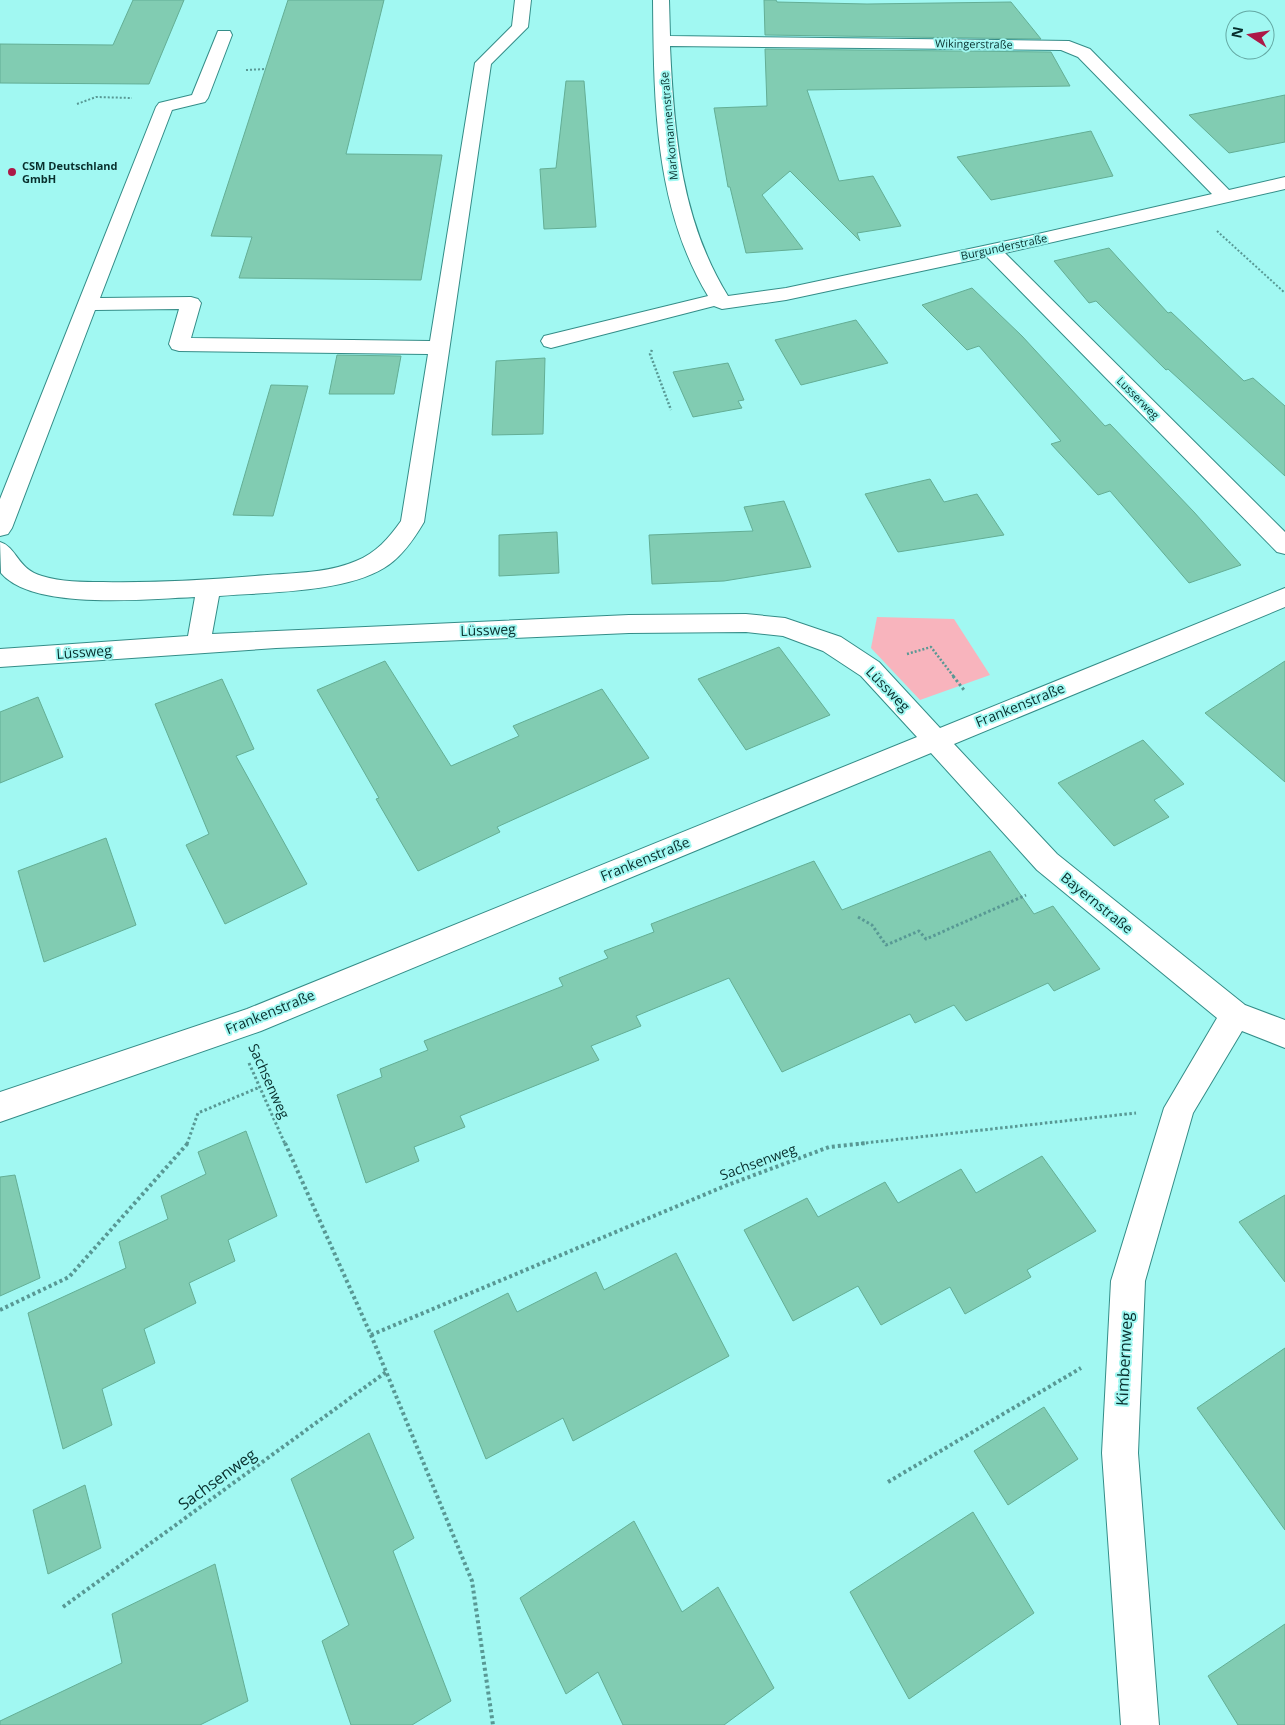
<svg xmlns="http://www.w3.org/2000/svg" width="1285" height="1725" font-family="'Open Sans',sans-serif">
	<rect width="100%" height="100%" fill="#a1f8f2"/>
	<polygon fill="#f8b4bd" points="877,617 954,619 990,675 920,700 871,648"/>
	<g fill="#81ccb2" stroke="#63ae95">
		<polygon points="133,0 184,0 149,84 0,83 0,44 113,45"/>
		<polygon points="288,0 384,0 346,154 442,155 421,280 239,278 252,237 211,236"/>
		<polygon points="764,0 776,0 777,2 867,4 1011,2 1041,39 765,35"/>
		<polygon points="765,49 1051,52 1070,86 807,90 839,181 873,176 901,226 857,233 860,241 790,171 762,195 803,249 746,253 730,187 728,187 714,108 767,106"/>
		<polygon points="566,81 584,81 596,227 544,229 540,169 556,168"/>
		<polygon points="1285,95 1285,142 1229,153 1189,115"/>
		<polygon points="1091,131 1113,176 991,200 957,157"/>
		<polygon points="1109,248 1168,313 1171,312 1244,381 1253,378 1285,406 1285,476 1168,369 1166,370 1096,301 1089,303 1054,261"/>
		<polygon points="972,288 1022,336 1105,426 1110,424 1194,512 1241,565 1189,583 1110,491 1098,495 1051,444 1061,441 979,346 967,350 922,305"/>
		<polygon points="856,320 888,363 801,385 775,340"/>
		<polygon points="337,355 401,356 394,394 329,394"/>
		<polygon points="545,358 543,434 492,435 496,361"/>
		<polygon points="728,363 744,400 738,401 742,408 693,417 673,372"/>
		<polygon points="271,385 308,386 273,516 233,515"/>
		<polygon points="930,479 944,502 977,494 1004,535 898,552 865,494"/>
		<polygon points="784,501 811,567 724,581 652,584 649,535 753,531 744,507"/>
		<polygon points="557,532 559,573 499,576 499,535"/>
		<polygon points="779,647 830,715 746,750 698,679"/>
		<polygon points="385,661 451,766 519,736 513,726 602,689 649,758 497,827 500,832 418,871 376,799 379,798 317,690"/>
		<polygon points="1285,661 1285,782 1205,713"/>
		<polygon points="222,679 254,749 236,756 307,884 225,924 186,845 209,834 155,704"/>
		<polygon points="38,697 63,757 0,783 0,712"/>
		<polygon points="1143,740 1184,784 1154,800 1169,817 1114,846 1058,783"/>
		<polygon points="106,838 136,925 44,962 18,871"/>
		<polygon points="990,851 1034,914 1053,906 1100,969 1054,991 1048,983 966,1021 954,1005 915,1023 910,1014 782,1072 729,978 636,1016 641,1026 591,1046 599,1060 460,1116 465,1127 414,1147 419,1161 366,1183 337,1095 382,1077 380,1069 428,1050 424,1041 563,986 559,978 608,958 604,951 654,932 651,924 814,861 842,910"/>
		<polygon points="246,1131 277,1216 228,1240 235,1261 189,1283 196,1303 144,1329 155,1363 102,1389 112,1425 63,1449 28,1313 126,1268 119,1242 168,1219 161,1196 206,1174 198,1152"/>
		<polygon points="1042,1156 1096,1231 1027,1270 1031,1277 965,1314 950,1287 881,1325 858,1286 793,1321 744,1230 807,1198 818,1217 885,1182 898,1203 961,1169 976,1193"/>
		<polygon points="15,1175 40,1278 0,1296 0,1177"/>
		<polygon points="1285,1195 1285,1282 1239,1222"/>
		<polygon points="676,1253 729,1356 573,1441 563,1418 486,1459 434,1331 508,1293 517,1312 596,1272 604,1290"/>
		<polygon points="1285,1348 1285,1530 1197,1408"/>
		<polygon points="1044,1407 1078,1459 1008,1505 974,1451"/>
		<polygon points="369,1433 414,1538 393,1551 451,1701 412,1725 351,1725 322,1641 349,1625 291,1479"/>
		<polygon points="85,1485 101,1548 48,1574 33,1510"/>
		<polygon points="973,1512 1034,1613 909,1699 850,1592"/>
		<polygon points="634,1521 682,1612 718,1587 774,1688 724,1725 623,1725 598,1672 566,1694 520,1598"/>
		<polygon points="215,1564 248,1701 200,1725 0,1725 0,1721 122,1663 112,1614"/>
		<polygon points="1285,1624 1285,1725 1238,1725 1208,1676"/>
	</g>
	<g fill="none" stroke-linecap="round" stroke-linejoin="round">
		<g stroke="#348d88" stroke-width="2">
			<g id="minor">
				<path d="M515 0H531L528 27 491 64 424 522C414 539 401 558 384 568 343 593 267 592 219 596L212 634 629 615 746 614 785 618 841 637 879 662 940 728 1285 588V607L954 744 1057 854 1245 1005 1285 1020V1048L1242 1031 1193 1113 1145 1281 1138 1453 1159 1725H1121L1102 1453 1111 1281 1164 1108 1217 1018 1037 870 931 753 261 1031 0 1122V1092L247 1009 917 737 861 676 823 651 783 636 746 632 629 633 276 648 0 667V649L188 636 195 597C148 599 33 611 1 573L0 542C17 547 17 569 42 576 61 582 83 582 103 582 153 583 204 580 255 576 287 573 326 574 356 561 376 553 389 538 401 521L428 354 179 351 172 349 169 344 179 309 95 310 12 528 8 534 0 536V499L156 107 159 103 192 95 218 31H230L232 35 208 98 205 102 172 110 100 298 191 297 198 299 201 303 191 338 430 341 475 63 512 26Z"/>
				<path d="M653 0H669L670 36 1069 41 1090 49 1229 190 1285 177V189L1005 253 1285 532V554L1277 552 987 257 786 300 722 309 714 306 551 348 544 346 541 341 544 336 708 296C654 206 654 102 653 0ZM670 46 1061 50 1078 57 1212 194 1016 239 786 288 728 296C681 220 674 134 670 46Z"/>
			</g>
		</g>
		<g stroke="#589894" stroke-width="2" stroke-dasharray="2 2" stroke-linecap="butt">
			<polyline points="246,70 266,69"/>
			<polyline points="77,104 96,97 132,98"/>
			<polyline points="1217,231 1285,293"/>
		</g>
		<g stroke="#589894" stroke-width="2.5" stroke-dasharray="2 2" stroke-linecap="butt">
			<polyline points="652,350 650,354 671,410"/>
			<polyline points="907,654 931,647 954,677"/>
		</g>
		<g stroke="#589894" stroke-width="3" stroke-dasharray="2.5 2.5" stroke-linecap="butt">
			<polyline points="953,676 964,690"/>
			<polyline points="858,917 872,925 886,945 919,931 926,939 1026,895"/>
			<polyline points="249,1063 285,1144"/>
			<polyline points="187,1144 198,1113 260,1087"/>
			<polyline points="856,1144 1136,1113"/>
		</g>
		<g stroke="#589894" stroke-width="4" stroke-dasharray="3 3" stroke-linecap="butt">
			<polyline points="285,1143 371,1335 472,1581 493,1725"/>
			<polyline points="0,1310 69,1277 188,1143"/>
			<polyline points="371,1335 725,1186 829,1147 867,1143"/>
			<polyline points="888,1482 1081,1368"/>
			<polyline points="63,1607 386,1372"/>
		</g>
		<use href="#minor" fill="#fff" fill-rule="evenodd"/>
	</g>
	<circle fill="#ac1947" stroke="#a1f8f2" stroke-width="2" cx="12" cy="172" r="5"/>
	<g text-anchor="middle" stroke-width="4" stroke-linejoin="round" paint-order="stroke">
		<g font-size="11" fill="#082f2d" stroke="#a1f8f2">
			<text transform="translate(974 44) rotate(1)" y="4">Wikingerstraße</text>
			<text transform="translate(669 126) rotate(-95)" y="4">Markomannenstraße</text>
			<text transform="translate(1004 247) rotate(-12)" y="4">Burgunderstraße</text>
			<text transform="translate(1138 398) rotate(45)" y="4">Lusserweg</text>
		</g>
		<g font-size="11" font-weight="bold" fill="#082f2d" stroke="#a1f8f2" text-anchor="start">
			<text x="22" y="170">CSM Deutschland<tspan x="22" dy="13">GmbH</tspan></text>
		</g>
		<g font-size="14" fill="#082f2d" stroke="#a1f8f2">
			<text transform="translate(488 630) rotate(-2)" y="5">Lüssweg</text>
			<text transform="translate(84 652) rotate(-4)" y="5">Lüssweg</text>
			<text transform="translate(888 689) rotate(46)" y="5">Lüssweg</text>
			<text transform="translate(1020 705) rotate(-22)" y="5">Frankenstraße</text>
			<text transform="translate(645 859) rotate(-22)" y="5">Frankenstraße</text>
			<text transform="translate(1097 903) rotate(39)" y="5">Bayernstraße</text>
			<text transform="translate(270 1012) rotate(-22)" y="5">Frankenstraße</text>
			<text transform="translate(269 1081) rotate(66)" y="5">Sachsenweg</text>
			<text transform="translate(758 1162) rotate(-20)" y="5">Sachsenweg</text>
		</g>
		<g font-size="16" fill="#082f2d" stroke="#a1f8f2">
			<text transform="translate(1124 1359) rotate(-87)" y="6">Kimbernweg</text>
			<text transform="translate(217 1479) rotate(-36)" y="6">Sachsenweg</text>
		</g>
	</g>
	<g transform="translate(1250 35) rotate(282)"><circle r="24" fill="#a1f8f2" stroke="#64a8a3"/>
	<path d="M0-4L9 19L0 12L-9 19Z" fill="#ac1947"/>
	<text y="-8" font-size="14" font-weight="bold" text-anchor="middle" fill="#082f2d">N</text>
	</g>
</svg>
